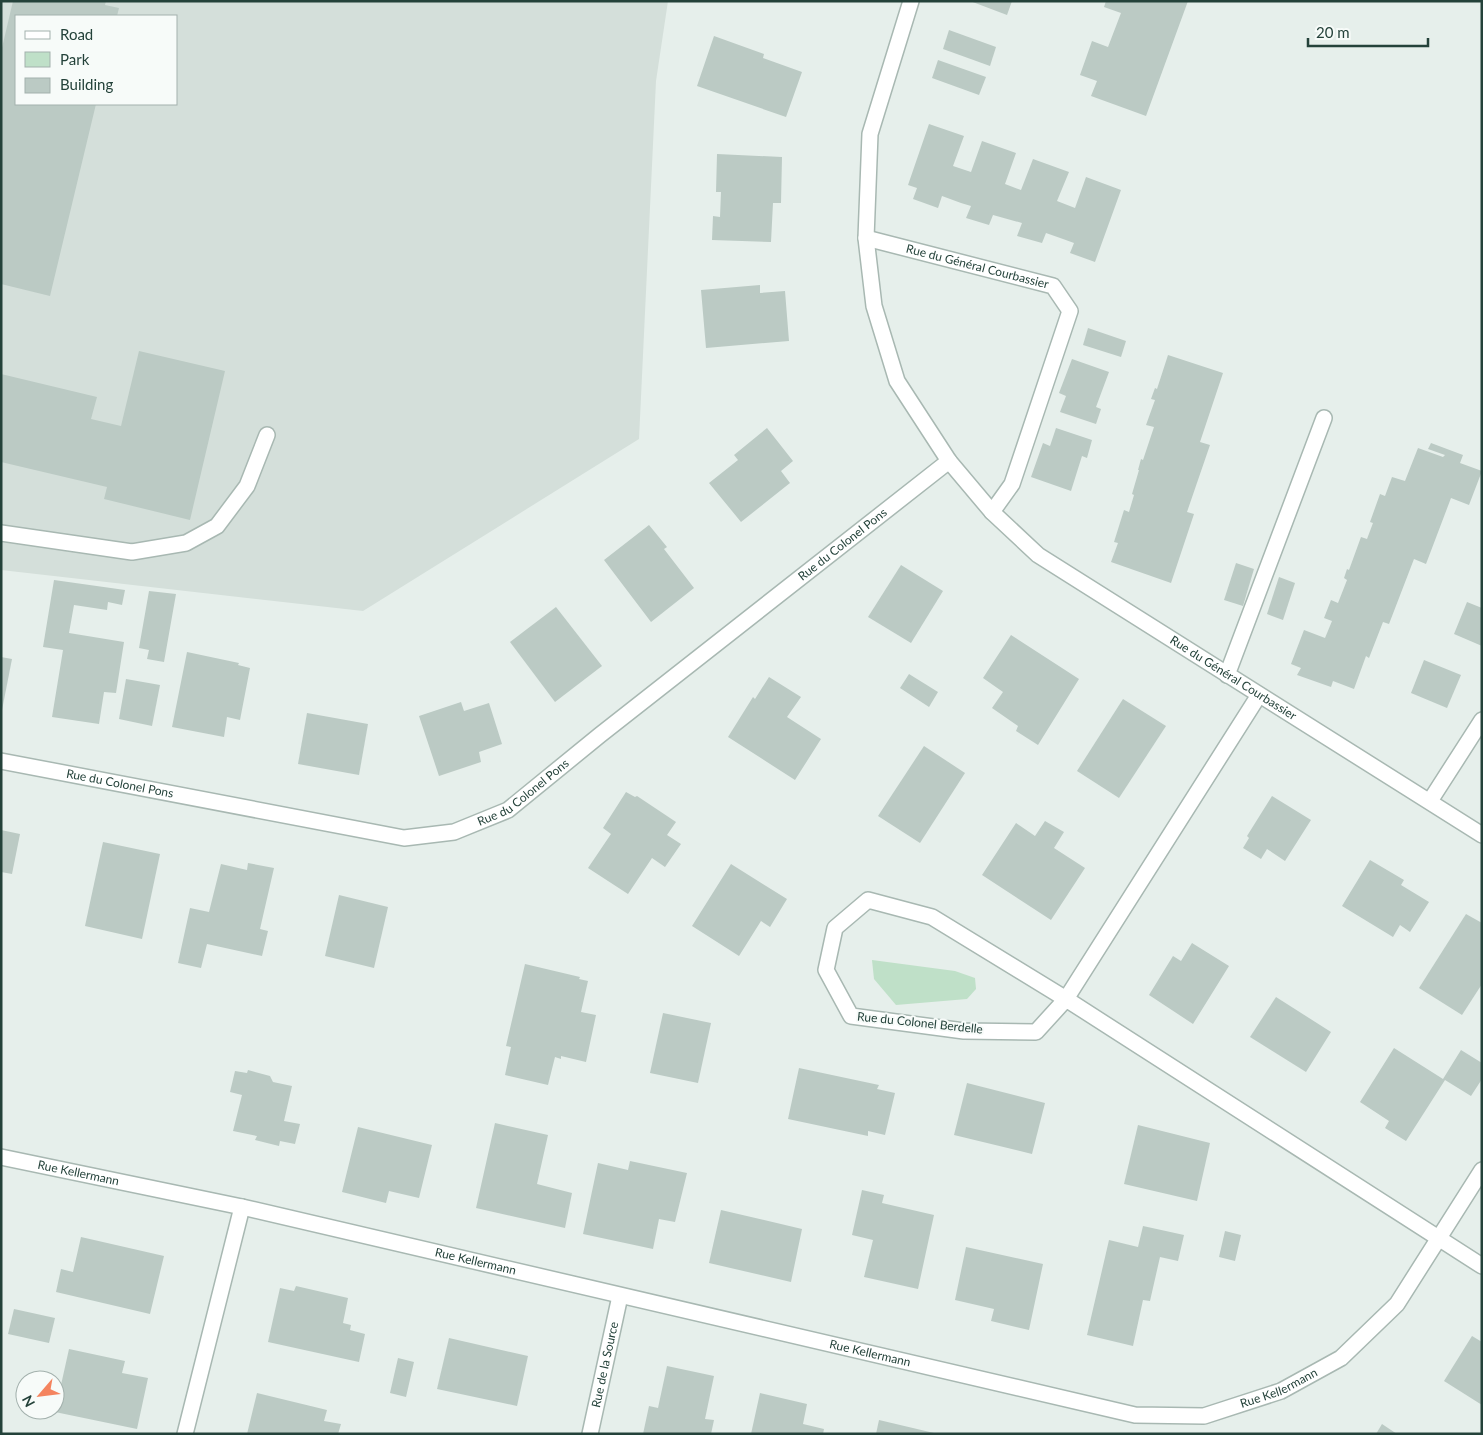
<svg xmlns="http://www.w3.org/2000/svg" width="1483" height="1435" font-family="Lato,sans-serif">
	<rect width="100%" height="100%" fill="#e6efeb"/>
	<path fill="#d4dfda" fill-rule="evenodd" d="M1 1H668L656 81 639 439 363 611 1 570ZM16 16H176V104H16Z"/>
	<polygon fill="#bfe0c8" points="872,960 955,971 975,978 976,989 967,999 896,1005 874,979"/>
	<g fill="#bbcac4">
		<polygon points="13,1 106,1 105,5 119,8 117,16 16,16 16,104 96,104 50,296 1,284 1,52"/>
		<polygon points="970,1 1012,1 1007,15"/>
		<polygon points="1106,1 1188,1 1146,116 1091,96 1097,81 1080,75 1092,41 1108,47 1121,13 1104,7"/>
		<polygon points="949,30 996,47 990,66 943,49"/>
		<polygon points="714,36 764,54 763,58 802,72 786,117 697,86"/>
		<polygon points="938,60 986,77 979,95 932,78"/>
		<polygon points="929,124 964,136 953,166 971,172 982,141 1016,153 1005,184 1021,190 1033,159 1069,172 1057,201 1075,208 1086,177 1121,190 1095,262 1070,253 1074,243 1063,239 1046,233 1042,243 1017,236 1022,223 993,215 989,225 966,218 971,206 961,203 942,196 938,208 913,199 917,188 908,185"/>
		<polygon points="717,154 782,157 781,203 773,203 771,242 712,240 713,216 720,217 721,192 716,192"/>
		<polygon points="760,285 760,293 785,291 789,341 706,348 701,290"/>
		<polygon points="1088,328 1126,341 1121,357 1083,345"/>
		<polygon points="139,351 225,371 190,520 104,499 107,487 1,462 1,374 97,397 91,419 121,426"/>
		<polygon points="1168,355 1223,373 1200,442 1210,445 1187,512 1194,514 1171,583 1111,562 1118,543 1114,542 1124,510 1129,512 1134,495 1132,494 1139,470 1138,470 1141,459 1143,460 1154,427 1146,425 1155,400 1151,399 1155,388 1157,389"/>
		<polygon points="1072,359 1109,372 1096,407 1101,409 1096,424 1060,412 1066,396 1059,393"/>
		<polygon points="767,428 793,461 781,471 790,483 741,522 709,483 738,460 734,455"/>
		<polygon points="1056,428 1092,440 1087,458 1082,456 1071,491 1031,477 1043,443 1050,446"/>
		<polygon points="1431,443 1463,455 1460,463 1482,471 1469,505 1451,498 1426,564 1414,559 1389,624 1383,622 1369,658 1366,656 1354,689 1333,681 1331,687 1297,675 1301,668 1291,664 1304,630 1325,638 1332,621 1324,618 1331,600 1338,603 1347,580 1344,578 1347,569 1349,570 1361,537 1367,539 1373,523 1370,522 1380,494 1385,496 1392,477 1405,481 1418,448 1443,457 1445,455 1428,449"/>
		<polygon points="649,525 667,547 664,549 694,588 651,622 604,560"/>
		<polygon points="1236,563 1254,569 1243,606 1224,600"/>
		<polygon points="901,565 943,591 911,643 868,617"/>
		<polygon points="1279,577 1295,583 1283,620 1267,614"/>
		<polygon points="54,580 125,590 122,605 108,602 107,610 74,605 69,633 124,642 116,693 104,692 99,724 52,717 63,650 43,647"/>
		<polygon points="149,591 176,594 164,662 147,659 149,650 139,648"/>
		<polygon points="1467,602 1482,608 1482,646 1454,634"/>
		<polygon points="556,607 602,666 555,702 510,642"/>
		<polygon points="1011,635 1079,679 1038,745 1016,731 1018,726 992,708 1003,692 983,678"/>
		<polygon points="187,652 239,663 238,665 250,668 240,720 227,717 224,737 172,727"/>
		<polygon points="1,657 12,659 2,710 1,710"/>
		<polygon points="1424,660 1461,675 1447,708 1411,693"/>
		<polygon points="909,674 938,692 929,707 900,688"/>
		<polygon points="769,677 801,697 787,717 821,739 795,780 728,737 753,697 755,699"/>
		<polygon points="126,679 160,685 152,726 119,719"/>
		<polygon points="1123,699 1166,726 1119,798 1077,771"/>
		<polygon points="461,702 464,711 489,703 502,744 479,752 481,762 439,776 419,716"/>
		<polygon points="307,713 368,724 359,775 298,764"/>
		<polygon points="924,746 965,773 920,843 878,816"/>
		<polygon points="626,792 635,797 637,796 676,822 667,835 681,844 665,867 652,858 628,894 588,868 611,834 603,828"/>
		<polygon points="1272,796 1311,820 1285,861 1267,849 1261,859 1243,848 1249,838 1247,836"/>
		<polygon points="1045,821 1064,832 1054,848 1085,868 1051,920 982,875 1016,823 1035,836"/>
		<polygon points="1,830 20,834 12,874 1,872"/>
		<polygon points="103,842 160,854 142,939 85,926"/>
		<polygon points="1370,860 1404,880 1401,885 1429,902 1410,932 1400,925 1393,937 1342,906"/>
		<polygon points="248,863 274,868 260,929 268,931 262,956 207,944 201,968 178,963 190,908 209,912 221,864 247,870"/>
		<polygon points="731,864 787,899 770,927 761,921 739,956 692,926"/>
		<polygon points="339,895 388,907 374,968 325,956"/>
		<polygon points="1466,914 1482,923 1482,984 1462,1015 1419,988"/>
		<polygon points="1192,943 1229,966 1193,1024 1149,995 1173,956 1181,961"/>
		<polygon points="525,964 580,977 579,979 588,981 581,1012 596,1015 586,1062 561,1056 561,1059 555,1057 548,1085 505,1075 511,1047 506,1046"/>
		<polygon points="1276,997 1331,1032 1306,1072 1250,1037"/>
		<polygon points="663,1013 711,1023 698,1083 650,1073"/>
		<polygon points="1394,1048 1443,1079 1461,1050 1482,1063 1482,1079 1471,1096 1445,1080 1406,1141 1385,1128 1389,1121 1360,1102"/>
		<polygon points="799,1068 879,1085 877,1089 895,1093 885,1135 868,1131 868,1136 788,1119"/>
		<polygon points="248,1070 270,1076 273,1082 292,1086 284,1121 300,1124 295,1144 280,1141 279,1146 255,1140 257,1136 233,1131 242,1095 230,1092 235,1071 247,1073"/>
		<polygon points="967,1083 1045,1103 1032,1154 954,1135"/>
		<polygon points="495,1123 548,1135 537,1184 572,1193 565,1228 476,1208"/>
		<polygon points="1138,1125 1210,1143 1197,1201 1124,1184"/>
		<polygon points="358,1127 432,1145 419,1198 389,1191 386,1203 342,1192"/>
		<polygon points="630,1161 687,1173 675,1222 659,1219 653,1249 583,1234 598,1163 628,1170"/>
		<polygon points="862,1190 884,1195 882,1203 934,1215 918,1289 864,1277 873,1240 852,1235"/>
		<polygon points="721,1210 802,1229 791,1282 709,1263"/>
		<polygon points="1143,1226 1184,1235 1178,1261 1160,1257 1150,1301 1143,1300 1133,1346 1087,1335 1109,1240 1138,1247"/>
		<polygon points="1225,1231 1241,1235 1235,1261 1219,1257"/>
		<polygon points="81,1237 164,1256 150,1314 56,1292 61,1269 73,1272"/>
		<polygon points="966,1247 1043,1264 1029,1330 991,1321 994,1309 955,1300"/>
		<polygon points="296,1286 348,1298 343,1323 351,1325 350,1330 365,1334 359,1362 268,1342 280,1288 294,1291"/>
		<polygon points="14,1309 55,1318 49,1343 8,1334"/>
		<polygon points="1472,1336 1482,1342 1482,1405 1444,1381"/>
		<polygon points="449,1338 528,1356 517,1406 437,1389"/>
		<polygon points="69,1349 125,1361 122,1373 148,1378 137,1429 55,1412"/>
		<polygon points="398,1358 414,1362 406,1397 390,1393"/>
		<polygon points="667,1366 714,1376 705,1419 714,1420 711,1434 643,1434 649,1406 658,1408"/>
		<polygon points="257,1393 327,1410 324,1421 341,1424 338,1434 247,1434"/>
		<polygon points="760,1393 807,1404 803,1424 824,1429 823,1434 751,1434"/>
		<polygon points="879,1420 934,1433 934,1434 876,1434"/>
		<polygon points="1382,1424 1397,1434 1376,1434"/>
	</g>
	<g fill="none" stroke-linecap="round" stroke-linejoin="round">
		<g stroke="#a8b8b2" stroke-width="18">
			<g id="service">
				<polyline points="1,533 132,552 186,543 217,526 247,486 267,435"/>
				<polyline points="1227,675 1324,418"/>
			</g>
		</g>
		<g stroke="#a8b8b2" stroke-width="18">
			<g id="minor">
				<path id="s1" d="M911 1 870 134 866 238 874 306 897 381 949 461 992 512 1038 555 1482 835"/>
				<path id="s2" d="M866 238 1053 286 1070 311 1012 484 992 512"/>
				<polyline points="1259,695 1066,999 1036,1032 964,1031 851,1016 826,970 835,928 868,900 932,917 1066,999 1482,1266"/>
				<path id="s3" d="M1 761 404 838 454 832 508 810 600 735 949 461"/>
				<polyline points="1430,801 1482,720"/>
				<path id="s4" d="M1 1157 242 1207 1135 1415 1204 1416 1281 1391 1341 1358 1397 1304 1482 1170"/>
				<polyline points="185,1434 242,1207"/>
				<path id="s5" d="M590 1434 620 1296"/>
			</g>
		</g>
		<use href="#service" stroke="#fff" stroke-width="15"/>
		<use href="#minor" stroke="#fff" stroke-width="15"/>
	</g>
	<g text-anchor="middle" stroke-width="4" stroke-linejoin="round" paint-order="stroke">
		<g font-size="12" fill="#24423a" stroke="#f7fbf9">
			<text dy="4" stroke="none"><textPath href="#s2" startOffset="115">Rue du Général Courbassier</textPath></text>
			<text dy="4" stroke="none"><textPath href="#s3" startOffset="946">Rue du Colonel Pons</textPath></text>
			<text dy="4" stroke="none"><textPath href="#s1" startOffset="846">Rue du Général Courbassier</textPath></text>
			<text dy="4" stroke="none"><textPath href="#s3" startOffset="121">Rue du Colonel Pons</textPath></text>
			<text dy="4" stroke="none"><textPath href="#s3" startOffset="541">Rue du Colonel Pons</textPath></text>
			<text transform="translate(920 1023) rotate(6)" y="4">Rue du Colonel Berdelle</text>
			<text dy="4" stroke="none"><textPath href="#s4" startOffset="79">Rue Kellermann</textPath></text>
			<text dy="4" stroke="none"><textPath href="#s4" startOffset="486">Rue Kellermann</textPath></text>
			<text dy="4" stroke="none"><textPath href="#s4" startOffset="891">Rue Kellermann</textPath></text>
			<text dy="4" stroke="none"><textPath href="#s5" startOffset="71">Rue de la Source</textPath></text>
			<text dy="4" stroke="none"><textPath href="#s4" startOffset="1312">Rue Kellermann</textPath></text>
		</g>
	</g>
	<rect width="1483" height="1435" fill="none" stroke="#24423a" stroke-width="5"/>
	<rect x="15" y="15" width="162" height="90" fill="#f7fbf9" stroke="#a3b1ad"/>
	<rect x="25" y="31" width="25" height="8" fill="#ffffff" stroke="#a3b1ad"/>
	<text x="60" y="40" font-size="15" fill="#24423a">Road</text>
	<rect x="25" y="52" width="25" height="15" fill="#bfe0c8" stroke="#a3b1ad"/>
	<text x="60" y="65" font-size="15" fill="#24423a">Park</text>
	<rect x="25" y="78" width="25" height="15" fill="#bbcac4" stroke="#a3b1ad"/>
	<text x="60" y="90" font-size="15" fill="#24423a">Building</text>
	<g transform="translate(40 1395) rotate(242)"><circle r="24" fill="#f7fbf9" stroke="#a3b1ad"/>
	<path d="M0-4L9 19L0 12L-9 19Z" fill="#f4845f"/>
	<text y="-8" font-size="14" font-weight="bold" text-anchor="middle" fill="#24423a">N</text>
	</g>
	<path d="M1308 38v8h120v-8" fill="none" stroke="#24423a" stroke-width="2.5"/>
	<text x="1316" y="38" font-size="15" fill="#24423a" stroke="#f7fbf9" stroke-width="4" paint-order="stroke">20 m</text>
</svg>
